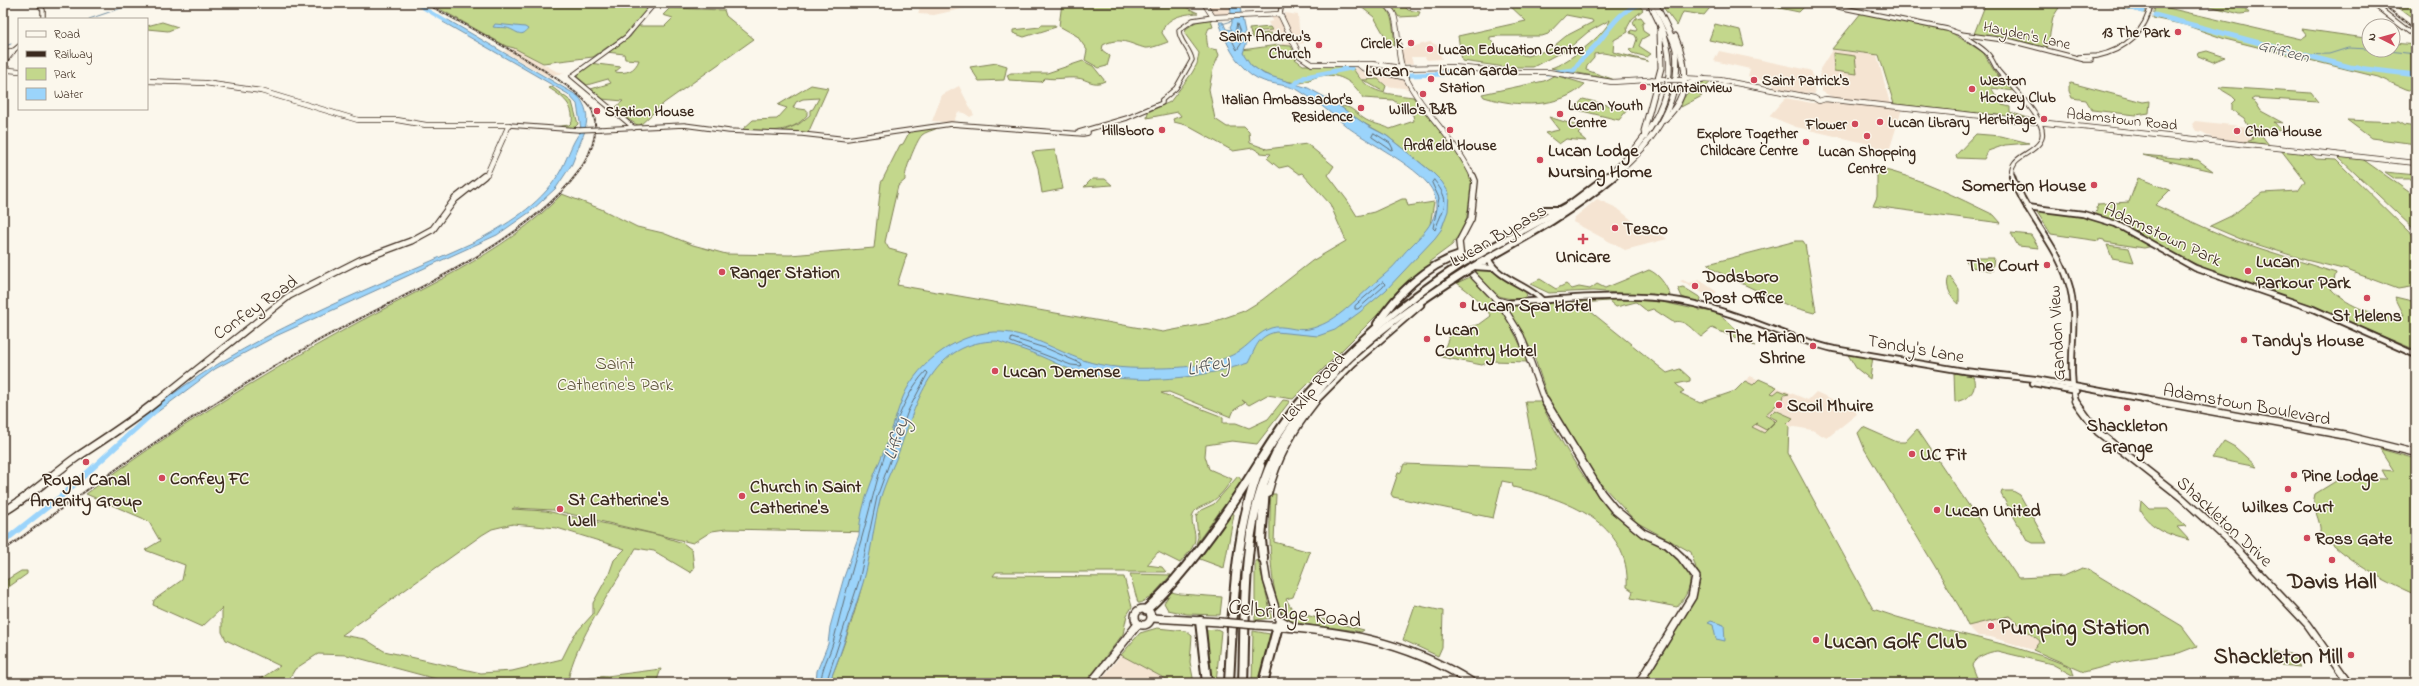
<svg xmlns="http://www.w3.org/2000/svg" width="2419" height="686" font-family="'Indie Flower',sans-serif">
	<rect width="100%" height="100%" fill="#fbf7ec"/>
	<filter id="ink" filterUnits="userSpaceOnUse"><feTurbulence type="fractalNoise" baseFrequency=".025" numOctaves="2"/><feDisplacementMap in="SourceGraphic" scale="8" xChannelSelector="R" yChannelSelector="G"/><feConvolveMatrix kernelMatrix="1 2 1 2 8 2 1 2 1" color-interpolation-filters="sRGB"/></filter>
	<g filter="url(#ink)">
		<g fill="#f5e4d2">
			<polygon points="921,3 983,3 984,4 934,15 918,14"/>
			<polygon points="1206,3 1230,3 1230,15 1215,15"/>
			<polygon points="1285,13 1298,15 1299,29 1310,38 1303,39 1304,43 1282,46 1282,43 1289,42 1287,37 1281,37 1278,32 1266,33 1265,31 1272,30 1268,22 1273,21 1271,16 1285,16"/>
			<polygon points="1430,42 1437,45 1442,59 1427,60 1425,57 1411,57 1413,64 1404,64 1400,50"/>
			<polygon points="514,48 556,71 569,74 557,74 548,77 503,51"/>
			<polygon points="1832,50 1877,55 1890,104 1834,98 1821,91 1820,69"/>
			<polygon points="1719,51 1809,70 1812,72 1815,94 1772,89 1774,85 1768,82 1748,76 1750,69 1714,61"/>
			<polygon points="1356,67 1363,72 1373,72 1406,81 1410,89 1387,86 1378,79 1362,80 1353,68"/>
			<polygon points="959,86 974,115 970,117 964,113 958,112 953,123 932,121 942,95"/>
			<polygon points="1785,98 1812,103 1827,102 1902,109 1889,151 1865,143 1796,127 1769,116"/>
			<polygon points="2195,121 2250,127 2253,134 2252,140 2245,142 2213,138 2202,132 2196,131 2192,124"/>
			<polygon points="1597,199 1617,208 1649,234 1658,232 1667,239 1625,250 1573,222 1574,218"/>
			<polygon points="1683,280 1689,283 1700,280 1717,292 1710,297 1680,281"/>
			<polygon points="1750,376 1808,400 1816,392 1854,409 1857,414 1827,438 1812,430 1789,426 1778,420 1764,433 1705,402 1735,391"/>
			<polygon points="2009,616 2040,641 2033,650 1991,637 1978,636 1968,626"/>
			<polygon points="1121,655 1173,683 1099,683"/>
		</g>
		<g fill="#c3d78c" stroke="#7f8055" fill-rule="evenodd">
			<polygon points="429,3 653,3 632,30 593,57 543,63 514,48 506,46"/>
			<path d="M1062 3H1177L1198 13C1184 14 1165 17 1162 33L1168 42C1165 43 1150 49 1145 48 1130 44 1120 36 1103 45L1102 50 1110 56 1107 66 1099 68 1085 60 1087 50 1077 36 1059 26Z"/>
			<path d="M1356 3H1382C1394 13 1393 32 1395 46L1390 45 1374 17Z"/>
			<polygon points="1388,3 1401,3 1408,10 1420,12 1418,16 1399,17"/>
			<path d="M1507 3H1637L1643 10 1632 19 1627 28 1628 32 1614 40 1613 52 1648 61 1603 53 1594 54V58L1587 66 1586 70 1615 80 1551 68C1566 64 1606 34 1610 20L1588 32 1569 48 1533 67H1505L1462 61 1458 36 1526 21ZM1566 15 1592 20 1593 22 1566 36 1549 50 1527 56 1499 48 1490 40V37L1497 36H1542L1548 34Z"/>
			<polygon points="1660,3 1714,3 1704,15 1683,12 1677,26"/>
			<polygon points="1755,3 1814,3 1817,4 1805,6 1799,12"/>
			<polygon points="1986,3 2062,3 2053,17 2047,50 2007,39 1974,34"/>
			<polygon points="2102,3 2146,3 2145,13"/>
			<polygon points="2206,3 2245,8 2249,13 2240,14 2206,5"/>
			<polygon points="2392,3 2416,3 2416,17 2410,16"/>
			<polygon points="2155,5 2301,39 2307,35 2302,29 2365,38 2369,39 2369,50 2393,50 2393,43 2416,45 2416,92 2405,89 2378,77 2225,39 2185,25 2153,18"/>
			<path d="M670 8 724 10 726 16 754 39 664 103 639 126 616 112 615 108 623 101 602 99 591 89 611 83 608 79 587 85 575 75 589 63 621 67 615 72C626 74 635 71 639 60L625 59 624 54 606 52 630 37 638 26H665L673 18 663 15Z"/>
			<polygon points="1861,13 1947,30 1983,52 1996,74 2014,91 1991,88 2002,105 2010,107 2010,112 2031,119 1894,104 1879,55 1832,49"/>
			<polygon points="1641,17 1644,21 1642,25 1643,31 1649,35 1642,39 1639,46 1651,54 1647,57 1632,53 1629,50 1634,48 1637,39 1635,35 1630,33 1631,30 1636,31 1637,29 1633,22 1636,18"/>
			<path d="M1210 18 1213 27 1209 28C1205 34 1207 41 1208 48L1217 50 1219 55 1213 69 1209 89 1215 119 1227 127H1244L1249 132 1250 143 1267 149 1307 144 1334 166 1328 175 1347 200 1357 216 1374 212 1402 199H1406L1408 206 1434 202 1430 225 1418 241 1441 230 1444 221 1433 173 1387 136 1351 116 1341 107C1349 104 1357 114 1363 118 1371 124 1381 124 1390 129L1414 121 1413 115 1393 100 1363 98C1354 81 1336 71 1317 77 1311 78 1304 84 1297 83 1279 81 1246 71 1242 50L1278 45 1291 46 1297 58 1295 59 1303 65H1351C1367 94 1383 93 1413 97L1465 162 1473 184 1466 221 1460 233 1452 245 1429 262 1438 265 1394 298 1293 399 1267 395 1249 405 1242 400 1245 403 1234 410 1231 417 1169 392 1161 393 1223 417V423H1236L1249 428 1268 419 1283 400 1290 401 1257 444 1232 441 1206 445 1205 456 1209 469 1232 479C1226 488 1220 497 1211 502 1205 506 1196 507 1193 514 1190 522 1195 529 1195 536 1196 547 1186 555 1180 563L1158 552 1147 565 1162 567 1166 572H996L993 576 1124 577 1132 607 1127 615 1123 634 1085 683H829C849 635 865 583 873 532L726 529 712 531 693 543 553 510 514 508 512 509 546 511 658 535 683 543 692 550 694 568 691 573 654 551 636 548C616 584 574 642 568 681L661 669 656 683H551L537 681 527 683H451L347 655 318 654 295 669 289 679 293 683H254L280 666 226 640 222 632V608L202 627 153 605 154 600 182 580 185 565 145 550 160 541 149 522 142 518 86 494C168 433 255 379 344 330 418 289 503 256 562 194L601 209 637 227 663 233 693 245 726 254 790 255 874 248 881 183 900 145 903 144 911 129 941 124C937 131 928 130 922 135 916 141 904 172 905 180L898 186 897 190 885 242 889 249 907 254 897 285 1163 332 1210 323 1244 311 1262 300 1312 261 1346 241 1330 204 1302 173 1299 174 1288 166 1279 168 1267 158 1271 154 1261 153 1253 148 1233 151 1186 125 1174 122 1173 119 1181 116 1178 112 1147 118 1148 112 1170 102 1192 73 1197 64 1199 53 1185 34 1186 29 1197 21ZM513 524 557 528 625 549 614 560 609 574 593 603V614L574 635 562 659 512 671 481 673 384 651 365 639 342 635 482 535 492 529Z"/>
			<polygon points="162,22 178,27 168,31 147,29 147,26"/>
			<polygon points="1715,24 1740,30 1744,46 1743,47 1709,40"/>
			<polygon points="1041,25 1055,25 1056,27 1024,37 1013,33 1013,30 1040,27"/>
			<polygon points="1270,27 1272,30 1253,32 1255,34 1271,33 1273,37 1253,38 1249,29"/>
			<polygon points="2207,51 2225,57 2213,62 2198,56 2199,53"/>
			<polygon points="1833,53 1855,56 1857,74 1834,71"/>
			<path d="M1083 61 1093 66 1105 81C1093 87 1088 79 1077 78 1066 77 1056 80 1045 78L1041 82 1009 80 1007 75 1011 73H1047Z"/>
			<polygon points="997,63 1007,66 1004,80 979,81 970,67"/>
			<path d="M1555 75 1585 84C1560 109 1516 107 1484 97L1482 94 1544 81Z"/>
			<polygon points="1378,79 1386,86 1384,92 1363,80"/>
			<path d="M1701 82H1711L1698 93 1702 96 1681 107C1682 94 1693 89 1701 82Z"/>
			<polygon points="2071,83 2143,102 2150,101 2149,113 2136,115 2092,110 2086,100 2072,98 2069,91 2069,84"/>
			<path d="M811 85 828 88 808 133 780 132 799 124 810 115V110L813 109 819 98 803 99 796 102 793 108 807 110V115C792 135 764 131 742 130L753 120 777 119 787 108 778 105Z"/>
			<path d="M552 87 572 102 578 124 574 128 553 127 569 125 572 122C574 105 563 97 549 88Z"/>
			<path d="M2219 87 2311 93 2318 102 2254 98 2251 100 2256 103 2261 111 2283 123 2274 122 2282 131 2256 128 2269 145 2245 142 2252 140 2253 134 2244 118 2232 110V104L2236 100C2232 94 2224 93 2219 87Z"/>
			<polygon points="1583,99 1627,110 1619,120 1574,109"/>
			<polygon points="1549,117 1584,128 1578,134 1586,141 1566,139 1559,144 1545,133 1559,130"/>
			<polygon points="2347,120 2399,122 2403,125 2416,127 2416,144 2371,138"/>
			<polygon points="1976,134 2001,136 2029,143 2005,145 1988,151 1984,159 1957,158 1956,155"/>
			<polygon points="1055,150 1063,189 1042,193 1038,168 1032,152"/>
			<polygon points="2281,150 2309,153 2316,159 2336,160 2416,239 2416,286 2398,289 2347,270 2306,260 2243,240 2210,226 2231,216 2262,193 2298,191 2305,181"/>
			<polygon points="2142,155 2198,160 2213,171"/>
			<polygon points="2343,156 2361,158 2416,197 2416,231 2339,158"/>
			<path d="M1877 168C1919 177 1956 197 1994 215L2001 223 1873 206 1877 197V176L1873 173Z"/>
			<polygon points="2385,172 2416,175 2416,179 2395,179"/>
			<path d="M2138 178 2170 190 2155 205 2228 238 2336 273 2331 289C2348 307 2380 319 2404 315L2395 297 2416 302V350L2293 299 2214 272 2182 258 2121 223 2096 214 2098 204 2129 202Z"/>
			<polygon points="1092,179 1105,179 1112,185 1084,187"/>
			<path d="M2039 211C2087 216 2111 222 2153 246L2144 248 2105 242 2104 240 2099 239V241L2051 234 2037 212Z"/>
			<polygon points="2011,233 2031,235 2039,248 2018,246"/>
			<polygon points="1796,241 1803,241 1805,244 1816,311 1814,313 1789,306 1714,270 1708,264"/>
			<polygon points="2107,245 2129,248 2134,262 2112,258"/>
			<polygon points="1978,258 1994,258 1992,271 1972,267 1966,261"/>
			<path d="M1479 268C1494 269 1520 282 1527 295L1525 298C1499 301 1490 294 1475 271Z"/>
			<path d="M1649 270C1659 274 1666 285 1670 295L1668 297 1593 291 1549 293 1530 284 1540 279 1556 289 1566 284 1572 289 1579 287 1590 289 1597 284 1605 288Z"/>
			<path d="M1950 276 1959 289V304C1952 299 1943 284 1950 276Z"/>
			<path d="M1470 277 1505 315 1529 362 1491 361 1482 365 1441 357 1451 332 1480 324 1491 316C1482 303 1470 292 1457 283Z"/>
			<polygon points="1683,287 1701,298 1700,303 1682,297 1678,288"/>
			<path d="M1608 298 1662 302 1690 308 1691 306 1699 307V310L1717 312 1755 346 1712 328 1701 337C1692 330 1686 319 1673 322L1653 309 1647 311 1636 302 1616 307 1609 301 1580 303 1667 373 1680 369 1690 378V381L1676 384 1684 391 1680 393 1700 403 1735 391 1745 381 1753 385 1759 379 1777 387 1771 393 1774 394 1779 390 1789 394 1784 395 1783 399 1765 415 1775 421 1766 430 1755 424 1757 423 1752 427 1764 433 1777 420 1769 416 1775 410 1793 418 1787 424 1789 426 1788 453 1873 609C1936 632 2003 639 2066 665L2072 669 2074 676 2052 664 1997 651C1988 652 1976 657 1972 665L1977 678 1983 683H1644L1666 648 1699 578 1691 552 1636 522 1602 485 1578 452 1550 404 1533 353 1509 310 1512 306Z"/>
			<polygon points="1847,353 1873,356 1870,379 1856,368"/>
			<path d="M1954 373 1973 376C1978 391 1969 399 1955 402Z"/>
			<path d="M1525 401H1540C1554 432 1591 492 1615 515 1623 523 1632 530 1641 536 1659 547 1678 551 1688 572 1694 584 1685 598 1677 607L1631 598 1633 591 1627 587C1631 522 1566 499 1513 487L1512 483 1502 481 1493 518 1393 497 1391 494 1398 473 1401 472 1404 464 1537 469Z"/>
			<polygon points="1863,427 1897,442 1905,442 1917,429 2018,578 2064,576 2082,568 2087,569 2182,626 2197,646 2179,653 2125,661 2084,672 2033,650 2040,641 2009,616 1968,626 1960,608 1865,450 1858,433"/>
			<polygon points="2224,441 2235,447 2257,467 2212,458"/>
			<path d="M2380 449 2416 459V595C2380 579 2347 561 2320 533 2322 520 2310 508 2315 494L2341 478 2387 479 2382 470 2394 471Z"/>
			<polygon points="1238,476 1242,481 1196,544 1198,537 1196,516 1201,510 1214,504"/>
			<polygon points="2002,491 2013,491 2020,495 2047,543 2033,543 2027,540 2001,494"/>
			<path d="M1271 494H1276L1274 542 1310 552 1293 597 1286 599 1294 612 1364 630 1361 632C1344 628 1301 626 1289 620 1267 610 1269 516 1271 494Z"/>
			<path d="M2141 501 2149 509H2168L2186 526 2177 527 2189 540C2169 535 2151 529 2140 510Z"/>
			<polygon points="1229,512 1234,514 1224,568 1197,558"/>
			<polygon points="1258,560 1272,618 1255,620 1255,561"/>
			<polygon points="21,571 27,571 27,574 3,591 3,582"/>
			<polygon points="1130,574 1171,575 1151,597 1140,603 1138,603"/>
			<polygon points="1171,592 1180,594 1222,597 1220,615 1187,614 1168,610 1164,603"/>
			<polygon points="1415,605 1443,611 1442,647 1438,656 1403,640"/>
			<polygon points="1157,628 1186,631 1192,636 1190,662 1194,683 1173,683 1121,655 1140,633"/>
			<polygon points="1217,629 1221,631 1216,683 1211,683 1204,630"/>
			<polygon points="1253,631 1270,634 1257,683 1252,683"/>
			<polygon points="2273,653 2292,654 2300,667 2281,665"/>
		</g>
		<g fill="#9bd4fb" stroke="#7590a3">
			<path d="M1230 3H1239L1245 32 1243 35 1248 39 1243 53 1251 65 1264 74 1308 88 1332 101 1368 126 1387 136 1433 173 1442 182 1449 193 1448 211 1441 230 1435 238 1386 290 1360 312 1335 330 1318 336 1276 332C1257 336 1256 348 1248 363 1192 381 1127 386 1070 369 1060 366 1050 360 1040 356 1026 350 1011 346 997 341 934 341 918 398 901 446 895 464 885 481 880 500 873 527 871 556 863 583 852 616 843 650 829 683H816L817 671 828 644 830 627 844 577 859 535C860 503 876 472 887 443 893 428 897 411 903 397 918 361 962 330 1001 332 1030 333 1056 351 1083 360 1106 368 1133 369 1158 368 1184 368 1219 365 1241 350 1251 343 1259 332 1271 328 1283 324 1297 332 1309 329 1335 323 1351 304 1370 287 1382 276 1392 270 1401 257 1414 240 1444 222 1434 194 1425 169 1366 142 1345 125 1330 112 1315 100 1298 90 1285 83 1267 86 1252 75 1234 62 1226 42 1219 22H1223L1226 29 1232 30 1230 27 1232 23Z"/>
			<path d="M448 20 578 96C586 105 589 117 585 129H581L577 104 568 94 443 22Z"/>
			<path d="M495 24 525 27 528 29C521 39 516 30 507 28 503 27 498 28 493 27Z"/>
			<path d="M581 131H585L572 164 556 188 530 212 497 235 276 336 215 369 156 413H148C244 335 362 293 474 242 505 226 540 205 558 175 567 161 571 143 581 131Z"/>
			<polygon points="1711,621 1724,625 1725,641 1716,639 1713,625 1708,623"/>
		</g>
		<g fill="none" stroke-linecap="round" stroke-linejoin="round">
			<g stroke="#616e76" stroke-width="1">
				<polygon points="1237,24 1243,41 1237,50 1230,36 1235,32"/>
				<polygon points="1374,133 1390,143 1393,149 1391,150 1372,137"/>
				<path d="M1434 180C1452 203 1444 205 1435 230L1433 228 1439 198 1432 183Z"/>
				<polygon points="1383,282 1385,284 1383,287 1358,309 1355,309 1355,306"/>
				<polygon points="1012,338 1048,349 1080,363 1081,366 1071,365 1011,342"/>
				<path d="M821 683C821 668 829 657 833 643 842 607 851 572 862 537 875 491 893 405 926 371L928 373 908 411 877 497 859 581 826 683"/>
			</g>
			<g stroke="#7590a3" stroke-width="1">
				<polyline points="89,19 136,3"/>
				<polyline points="1222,24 1232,21"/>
				<polyline points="3,47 11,44"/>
				<polyline points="2378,50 2416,54"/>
				<polyline points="2300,55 2329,54 2348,48 2369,49"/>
			</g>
			<polyline stroke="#9bd4fb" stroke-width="3.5" points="415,3 449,23"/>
			<polyline stroke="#9bd4fb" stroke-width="5.5" points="3,542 64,494 156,410"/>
			<g stroke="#9bd4fb" stroke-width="5">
				<polyline points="2117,3 2143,11"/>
				<polyline points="2155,15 2350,67 2416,75"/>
				<path d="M1547 73 1574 70C1582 56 1587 55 1597 44 1613 25 1617 12 1643 3"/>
				<polyline points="1409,75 1442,74 1466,69"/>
				<polyline points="1293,85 1305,77 1351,68"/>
			</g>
			<g stroke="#3b2a1e" stroke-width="5.5">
				<g id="minor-far2">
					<polyline points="38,3 43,10 43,19"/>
					<polyline points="1819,3 1947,29 1961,34 2011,41 2085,60 2091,60 2089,57"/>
					<polyline points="2372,3 2416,37"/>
					<polyline points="1280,14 1282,3"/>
					<path d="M1961 34C1969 40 1978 45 1986 52 1992 57 1994 66 1999 72 2010 86 2053 123 2040 142 2031 156 2008 156 2012 177"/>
					<polyline points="13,51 19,46"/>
					<path d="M2079 57C2085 56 2091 57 2097 56 2125 50 2147 31 2151 3"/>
					<path d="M1162 100 1176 88 1192 60C1190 48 1179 42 1179 30L1193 20 1213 17"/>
					<polyline points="509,125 579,130"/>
					<polyline points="634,128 572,76 626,37 655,3"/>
					<polyline points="601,129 684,125 729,131 802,134 847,139 951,124 1083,134 1088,133 1088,131"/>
					<polyline points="1079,132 1127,118 1162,103 1162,100"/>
				</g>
			</g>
			<g stroke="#3b2a1e" stroke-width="8">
				<g id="minor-far1">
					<path d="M2012 176C2014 184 2019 191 2022 198 2037 226 2058 250 2068 281 2081 318 2065 364 2076 402"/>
					<polyline points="2027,207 2083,214 2116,224 2195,268 2313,309 2416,355"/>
					<path d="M1484 263 1489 260C1498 279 1528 285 1542 300"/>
					<polyline points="1476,267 1492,268"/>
					<path d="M1507 303C1564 299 1623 292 1680 301 1734 310 1782 337 1834 349L1964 371 2035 379 2160 402"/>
					<polyline points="2033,383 2076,391"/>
					<polyline points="1315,402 1354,363 1421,305"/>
				</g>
			</g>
			<g stroke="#3b2a1e" stroke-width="9">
				<g id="minor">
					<polyline points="2075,401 2098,432 2182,498 2230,542 2307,624 2349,683"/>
					<polyline points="2155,401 2347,436 2416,453"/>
					<path d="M1268 494C1277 458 1293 430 1316 401"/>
					<polyline points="1263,556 1267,581 1279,619 1278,626"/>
					<polyline points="1279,619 1292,626"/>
				</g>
			</g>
			<g stroke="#3b2a1e" stroke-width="6">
				<g id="major-far2">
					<polyline points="1204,3 1213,17 1280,14 1300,56 1312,64 1372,64 1402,68 1453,67 1509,72 1548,72 1612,82 1664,79"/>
					<path d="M1385 3C1388 7 1393 11 1394 15 1400 35 1396 56 1405 76 1423 113 1456 140 1473 177"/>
					<polyline points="3,52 13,51"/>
					<polyline points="3,63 13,51"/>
					<polyline points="1358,64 1363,68 1407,78"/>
					<polyline points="3,65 9,70 19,71"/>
					<polyline points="1681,78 1720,80 1814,98 1819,101 1825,99 2416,163"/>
					<polyline points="147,81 205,83 261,91 358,120 397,120 426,125 509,125 487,174 483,177"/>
				</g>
			</g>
			<g stroke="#3b2a1e" stroke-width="8">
				<g id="major-far1">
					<polyline points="1461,259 1459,242 1471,219 1475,181 1473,176"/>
					<polyline points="1471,273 1497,300 1507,303"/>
					<polyline points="1500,302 1521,336 1545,402"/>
					<polyline points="156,402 289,296 360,260 411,241 433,229 455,199 484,176"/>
				</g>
			</g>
			<g stroke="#3b2a1e" stroke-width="10">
				<g id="major">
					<polyline points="1545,401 1601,493 1614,509 1643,533 1667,544 1681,557 1696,577 1692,597 1639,683"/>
					<path d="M3 512C30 497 51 475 77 457 104 439 131 422 157 401"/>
					<circle cx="1143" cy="617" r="8"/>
					<polyline points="1152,618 1220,622"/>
					<path d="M1256 625C1336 630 1404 639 1473 683"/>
					<polyline points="1091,683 1138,624"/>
				</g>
			</g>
			<g stroke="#3b2a1e" stroke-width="7">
				<g id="highway-far2">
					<polyline points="1652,80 1659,86"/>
					<polyline points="1685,85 1703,79"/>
					<path d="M1665 119C1691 95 1688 66 1675 36"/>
					<polyline points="1645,137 1644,131 1661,68 1660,30"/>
					<path d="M1607 177C1648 142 1683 90 1664 34 1660 23 1654 13 1650 3"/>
					<path d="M1612 177C1652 145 1682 104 1676 50 1674 38 1661 16 1655 3"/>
				</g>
			</g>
			<g stroke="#3b2a1e" stroke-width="10">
				<g id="highway-far1">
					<polyline points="1545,210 1559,210"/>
					<polyline points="1467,261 1571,204 1608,176"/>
					<path d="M1471 268C1520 240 1570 213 1614 176"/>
					<path d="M1377 324C1396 295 1426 265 1460 255"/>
					<path d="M1301 402C1348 349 1400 304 1460 265"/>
					<path d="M1310 402C1351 348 1409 308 1465 272"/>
				</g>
			</g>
			<g stroke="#3b2a1e" stroke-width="12">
				<g id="highway">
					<polyline points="1263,558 1261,540 1265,489"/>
					<path d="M1146 610C1180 579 1213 533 1239 494 1260 463 1277 430 1302 401"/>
					<polyline points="1200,621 1207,683"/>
					<path d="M1229 683C1233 609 1234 536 1260 466"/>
					<path d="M1243 683C1246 608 1240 525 1275 456 1284 436 1298 419 1311 401"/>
					<polyline points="1263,683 1278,626"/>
				</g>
			</g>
			<use href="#minor-far2" stroke="#fbf7ec" stroke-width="3.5"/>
			<use href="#minor-far1" stroke="#fbf7ec" stroke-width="4.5"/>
			<use href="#minor" stroke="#fbf7ec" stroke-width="6"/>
			<use href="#major-far2" stroke="#fbf7ec" stroke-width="4.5"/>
			<use href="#major-far1" stroke="#fbf7ec" stroke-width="5.5"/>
			<use href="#major" stroke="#fbf7ec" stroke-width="7"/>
			<use href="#highway-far2" stroke="#fbf7ec" stroke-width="5"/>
			<use href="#highway-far1" stroke="#fbf7ec" stroke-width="6"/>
			<use href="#highway" stroke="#fbf7ec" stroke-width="8"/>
			<g stroke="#3b2a1e" stroke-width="2">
				<g id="rail">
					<polyline points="2381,3 2416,30"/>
					<path d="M3 551C102 478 203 406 311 345 391 299 481 266 550 203 574 181 604 147 593 112 585 86 455 20 425 3"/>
				</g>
			</g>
			<use href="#rail" stroke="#fbf7ec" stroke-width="1" stroke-dasharray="2" stroke-linecap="butt"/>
			<g stroke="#3b2a1e" stroke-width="5.5" stroke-linecap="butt">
				<polyline id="minor-bridge" points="579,130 601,129"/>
			</g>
			<g stroke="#3b2a1e" stroke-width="6" stroke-linecap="butt">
				<polyline id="major-bridge-far1" points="1667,80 1682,80"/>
			</g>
			<g stroke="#3b2a1e" stroke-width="10" stroke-linecap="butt">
				<polyline id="major-bridge" points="1220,622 1256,625"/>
			</g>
			<g stroke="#3b2a1e" stroke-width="10" stroke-linecap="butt">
				<g id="highway-bridge">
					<polyline points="1460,265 1467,261"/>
					<polyline points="1465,272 1471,268"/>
				</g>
			</g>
			<use href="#minor-bridge" stroke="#fbf7ec" stroke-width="3.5"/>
			<use href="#major-bridge-far1" stroke="#fbf7ec" stroke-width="4.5"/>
			<use href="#major-bridge" stroke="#fbf7ec" stroke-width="7"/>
			<use href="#highway-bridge" stroke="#fbf7ec" stroke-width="6"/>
		</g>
	</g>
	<g fill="#d1495b" stroke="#fbf7ec" stroke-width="1.5">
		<circle cx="2178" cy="32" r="4"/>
		<circle cx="1411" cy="43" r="4"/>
		<circle cx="1319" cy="45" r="4"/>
		<circle cx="1430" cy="49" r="4"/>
		<circle cx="1431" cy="79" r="4"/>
		<circle cx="1754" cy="80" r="4"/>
		<circle cx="1643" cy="87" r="4"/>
		<circle cx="1972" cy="89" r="4"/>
		<circle cx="1423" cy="94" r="4"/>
		<circle cx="1361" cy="108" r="4"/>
		<circle cx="597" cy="111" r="4"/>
		<circle cx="1560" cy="114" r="4"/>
		<circle cx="2044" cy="119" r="4"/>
		<circle cx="1880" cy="122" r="4"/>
		<circle cx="1855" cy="124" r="4"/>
		<circle cx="1162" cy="130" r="4"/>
		<circle cx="1450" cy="130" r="4"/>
		<circle cx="2237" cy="131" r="4"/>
		<circle cx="1867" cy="136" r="4"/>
		<circle cx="1806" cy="142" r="4"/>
		<circle cx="1540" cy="160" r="4"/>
		<circle cx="2094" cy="185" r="4"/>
		<circle cx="1615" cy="228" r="4"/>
		<path d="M1581 233h4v4h4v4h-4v4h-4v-4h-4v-4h4z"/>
		<circle cx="2047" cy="265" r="4"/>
		<circle cx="2248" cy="271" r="4"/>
		<circle cx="722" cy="272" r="4"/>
		<circle cx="1695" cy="286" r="4"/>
		<circle cx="2367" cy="298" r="4"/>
		<circle cx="1463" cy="305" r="4"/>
		<circle cx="1427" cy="339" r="4"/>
		<circle cx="2244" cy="340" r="4"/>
		<circle cx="1813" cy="346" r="4"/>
		<circle cx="995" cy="371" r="4"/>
		<circle cx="1779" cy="405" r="4"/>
		<circle cx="2127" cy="408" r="4"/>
		<circle cx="1912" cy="454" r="4"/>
		<circle cx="86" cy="462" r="4"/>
		<circle cx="2294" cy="475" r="4"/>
		<circle cx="162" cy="478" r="4"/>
		<circle cx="2288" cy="489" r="4"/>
		<circle cx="742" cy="496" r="4"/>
		<circle cx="560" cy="509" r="4"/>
		<circle cx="1937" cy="510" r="4"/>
		<circle cx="2307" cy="538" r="4"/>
		<circle cx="2332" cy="560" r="4"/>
		<circle cx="1991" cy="626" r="4"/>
		<circle cx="1816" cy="640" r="4"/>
		<circle cx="2351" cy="655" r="4"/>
	</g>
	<g text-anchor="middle" stroke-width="3" stroke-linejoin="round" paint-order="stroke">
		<g font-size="15" font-weight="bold" fill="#3b2a1e" stroke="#fbf7ec" text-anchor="start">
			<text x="2170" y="37" text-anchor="end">13 The Park</text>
			<text x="1311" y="41" text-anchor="end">Saint Andrew's<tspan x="1311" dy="17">Church</tspan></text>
			<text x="1403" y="48" text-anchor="end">Circle K</text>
			<text x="1438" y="54">Lucan Education Centre</text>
			<text x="1439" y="75">Lucan Garda<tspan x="1439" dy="17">Station</tspan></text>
			<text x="1762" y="85">Saint Patrick's</text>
			<text x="1980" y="85">Weston<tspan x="1980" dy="17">Hockey Club</tspan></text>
			<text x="1651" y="92">Mountainview</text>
			<text x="1353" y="104" text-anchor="end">Italian Ambassador's<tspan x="1353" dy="17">Residence</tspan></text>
			<text x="1568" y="110">Lucan Youth<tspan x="1568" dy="17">Centre</tspan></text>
			<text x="1423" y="114" text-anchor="middle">Willo's B&amp;B</text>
			<text x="605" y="116">Station House</text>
			<text x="2036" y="124" text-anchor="end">Herbitage</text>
			<text x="1888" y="127">Lucan Library</text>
			<text x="1847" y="129" text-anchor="end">Flower</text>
			<text x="1154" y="135" text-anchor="end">Hillsboro</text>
			<text x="2245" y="136">China House</text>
			<text x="1798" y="138" text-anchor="end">Explore Together<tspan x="1798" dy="17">Childcare Centre</tspan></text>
			<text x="1450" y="150" text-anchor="middle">Ardfield House</text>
			<text x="1867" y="156" text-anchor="middle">Lucan Shopping<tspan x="1867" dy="17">Centre</tspan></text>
		</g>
		<g font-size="15" fill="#3b2a1e" stroke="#fbf7ec">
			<text transform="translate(2027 35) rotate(12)" y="5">Hayden's Lane</text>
			<text transform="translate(2122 119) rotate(6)" y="5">Adamstown Road</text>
		</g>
		<g font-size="16" font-style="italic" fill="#535455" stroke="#fbf7ec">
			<text transform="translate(2284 50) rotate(15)" y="6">Griffeen</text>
		</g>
		<g font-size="18" font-weight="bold" fill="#3b2a1e" stroke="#fbf7ec">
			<text x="1387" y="76">Lucan</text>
		</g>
		<g font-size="18" font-weight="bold" fill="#3b2a1e" stroke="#fbf7ec" text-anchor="start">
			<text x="1548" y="156">Lucan Lodge<tspan x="1548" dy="21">Nursing Home</tspan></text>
			<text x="2086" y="191" text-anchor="end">Somerton House</text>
			<text x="1623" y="234">Tesco</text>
			<text x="1583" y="262" text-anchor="middle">Unicare</text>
			<text x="2256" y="267">Lucan<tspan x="2256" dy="21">Parkour Park</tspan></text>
			<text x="2039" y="271" text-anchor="end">The Court</text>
			<text x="730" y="278">Ranger Station</text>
			<text x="1703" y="282">Dodsboro<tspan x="1703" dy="21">Post Office</tspan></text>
			<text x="1471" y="311">Lucan Spa Hotel</text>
			<text x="2367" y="321" text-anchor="middle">St Helens</text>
			<text x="1435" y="335">Lucan<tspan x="1435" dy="21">Country Hotel</tspan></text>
			<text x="1805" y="342" text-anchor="end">The Marian<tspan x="1805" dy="21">Shrine</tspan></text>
			<text x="2252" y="346">Tandy's House</text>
			<text x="1003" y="377">Lucan Demense</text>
			<text x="1787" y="411">Scoil Mhuire</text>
			<text x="2127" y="431" text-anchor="middle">Shackleton<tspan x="2127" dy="21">Grange</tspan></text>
			<text x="1920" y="460">UC Fit</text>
			<text x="2302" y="481">Pine Lodge</text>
			<text x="170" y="484">Confey FC</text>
			<text x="86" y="485" text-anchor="middle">Royal Canal<tspan x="86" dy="21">Amenity Group</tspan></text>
			<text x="750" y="492">Church in Saint<tspan x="750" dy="21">Catherine's</tspan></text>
			<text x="568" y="505">St Catherine's<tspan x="568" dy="21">Well</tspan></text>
			<text x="2288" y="512" text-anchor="middle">Wilkes Court</text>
			<text x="1945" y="516">Lucan United</text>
			<text x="2315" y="544">Ross Gate</text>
		</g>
		<g font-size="18" fill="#3b2a1e" stroke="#fbf7ec">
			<text transform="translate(2163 234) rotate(25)" y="6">Adamstown Park</text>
			<text transform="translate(1498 235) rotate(-30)" y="6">Lucan Bypass</text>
			<text transform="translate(255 307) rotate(-35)" y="6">Confey Road</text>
			<text transform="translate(2056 333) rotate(-93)" y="6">Gandon View</text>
			<text transform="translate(1916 348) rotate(10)" y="6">Tandy's Lane</text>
			<text transform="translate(1313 387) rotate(-49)" y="6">Leixlip Road</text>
			<text transform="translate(2247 404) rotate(10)" y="6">Adamstown Boulevard</text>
			<text transform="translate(2225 521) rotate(43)" y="6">Shackleton Drive</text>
		</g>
		<g font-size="18" fill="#5d553a" stroke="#fbf7ec">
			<text x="615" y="369">Saint<tspan x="615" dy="21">Catherine's Park</tspan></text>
		</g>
		<g font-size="19" font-style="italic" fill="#535455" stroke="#fbf7ec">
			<text transform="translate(1208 364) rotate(-12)" y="7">Liffey</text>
			<text transform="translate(895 438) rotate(-71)" y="7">Liffey</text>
		</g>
		<g font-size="22" font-weight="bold" fill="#3b2a1e" stroke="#fbf7ec" text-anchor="start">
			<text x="2332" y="588" text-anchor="middle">Davis Hall</text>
			<text x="1999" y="634">Pumping Station</text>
			<text x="1824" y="648">Lucan Golf Club</text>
			<text x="2343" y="663" text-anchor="end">Shackleton Mill</text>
		</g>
		<g font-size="22" fill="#3b2a1e" stroke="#fbf7ec">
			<text transform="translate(1295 612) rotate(6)" y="8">Celbridge Road</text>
		</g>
	</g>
	<rect width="2419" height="686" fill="none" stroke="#fbf7ec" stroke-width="16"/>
	<rect x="8" y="8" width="2403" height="670" fill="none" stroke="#3b2a1e" stroke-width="1.5" filter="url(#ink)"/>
	<rect x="18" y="18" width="130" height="92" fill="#fbf7ec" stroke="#aea59a"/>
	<rect x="26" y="31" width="20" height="6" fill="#fbf7ec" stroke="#aea59a"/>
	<text x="54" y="38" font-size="12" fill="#3b2a1e">Road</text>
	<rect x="26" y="51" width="20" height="6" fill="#3b2a1e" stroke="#aea59a"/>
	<text x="54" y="58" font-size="12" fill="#3b2a1e">Railway</text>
	<rect x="26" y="68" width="20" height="12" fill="#c3d78c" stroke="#aea59a"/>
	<text x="54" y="78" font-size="12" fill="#3b2a1e">Park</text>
	<rect x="26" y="88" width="20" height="12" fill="#9bd4fb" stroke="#aea59a"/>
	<text x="54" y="98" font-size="12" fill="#3b2a1e">Water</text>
	<g transform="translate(2381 38) rotate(276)"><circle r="19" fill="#fbf7ec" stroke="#aea59a"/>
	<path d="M0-3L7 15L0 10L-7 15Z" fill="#d1495b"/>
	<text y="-6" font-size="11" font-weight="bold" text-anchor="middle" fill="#3b2a1e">N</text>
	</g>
</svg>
